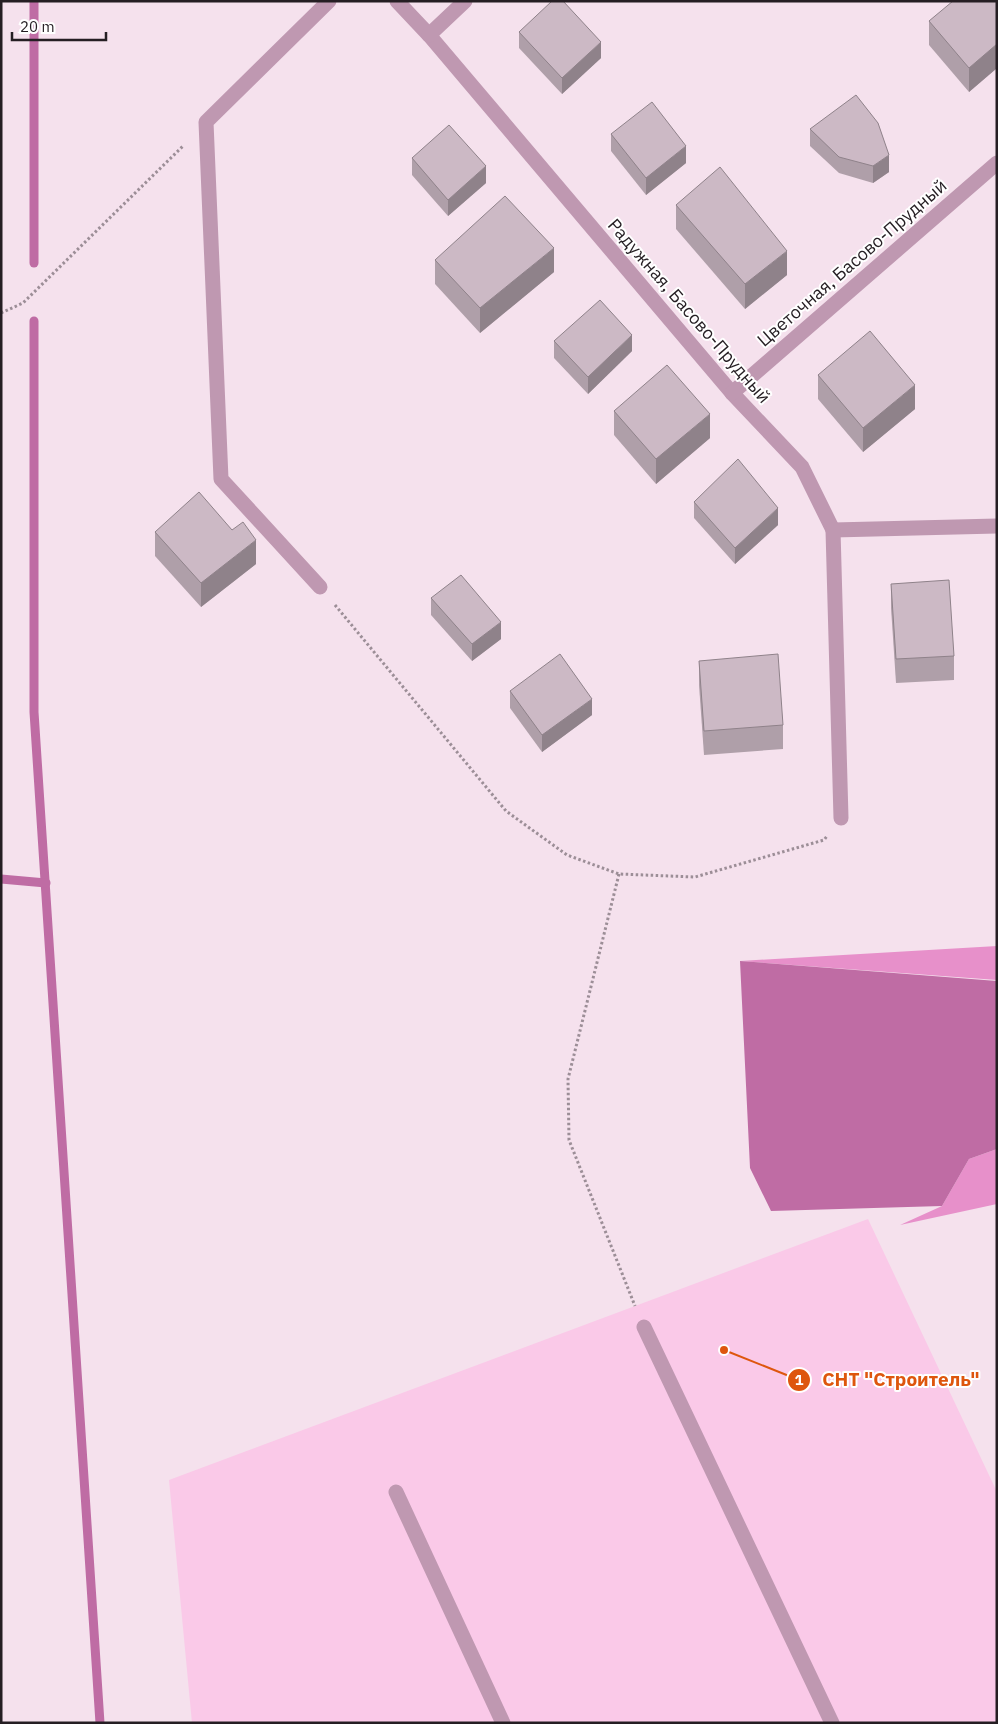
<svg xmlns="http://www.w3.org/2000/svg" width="998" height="1724" font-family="'IBM Plex Sans',sans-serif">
	<rect width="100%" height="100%" fill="#f5e1ed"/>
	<polygon fill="#fac9e8" points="868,1219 997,1492 997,1723 192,1723 169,1480"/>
	<g fill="#e790ca">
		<polygon points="997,946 997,980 740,961"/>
		<polygon points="997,1149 997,1204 900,1225 942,1206 969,1159"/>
	</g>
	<polygon fill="#bf6ca4" points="740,961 997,981 997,1149 969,1159 942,1206 771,1211 750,1168"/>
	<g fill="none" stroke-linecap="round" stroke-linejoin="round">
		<g stroke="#bf6ca4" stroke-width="9">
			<polyline points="34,1 34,263"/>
			<polyline points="34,321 34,712 100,1723"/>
			<polyline points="1,879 46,883"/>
		</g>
		<g stroke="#9c8e97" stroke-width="3" stroke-dasharray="2.5 2.5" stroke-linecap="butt">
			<polyline points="1,313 23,303 184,145"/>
			<polyline points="335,605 506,811 567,855 619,874 695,877 824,840 827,836"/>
			<polyline points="619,874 568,1079 569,1140 635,1306"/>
		</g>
		<g stroke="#bf98b1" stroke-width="15">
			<polyline points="320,587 221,479 206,122 329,1"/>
			<polyline points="644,1327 832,1723"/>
			<polyline points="396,1492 503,1723"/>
		</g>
		<g stroke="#bf98b1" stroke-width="15">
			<polyline points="397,1 429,35 732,393 802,467 833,530 997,526"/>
			<polyline points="429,35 465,1"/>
			<polyline points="732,393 997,163"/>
			<polyline points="833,530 841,818"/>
		</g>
	</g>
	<g fill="#af9fa9">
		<polygon points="997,1 997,68 969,92 929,45 929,21"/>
		<polygon points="519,32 601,58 562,94 519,48"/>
		<polygon points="810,129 889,172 873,183 839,173 810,146"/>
		<polygon points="611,134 686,163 646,195 611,151"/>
		<polygon points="412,158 486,183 448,216 412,175"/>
		<polygon points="676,205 787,275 745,309 676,229"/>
		<polygon points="435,260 554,272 480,333 435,284"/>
		<polygon points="554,341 632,351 588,394 554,358"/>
		<polygon points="818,375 915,409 863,452 818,399"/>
		<polygon points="614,411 710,438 656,484 614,435"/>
		<polygon points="694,502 778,525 735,564 694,518"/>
		<polygon points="155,532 256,564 201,607 155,556"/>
		<polygon points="891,584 954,656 954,680 896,683 891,608"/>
		<polygon points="431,598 501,639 472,661 431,615"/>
		<polygon points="699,661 783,725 783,749 704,755 699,685"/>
		<polygon points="510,691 592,715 542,752 510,708"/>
	</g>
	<g fill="#8f828a">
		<polygon points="601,42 601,58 562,94 562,78"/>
		<polygon points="997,44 997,68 969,92 969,68"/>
		<polygon points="686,146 686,163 646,195 646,178"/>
		<polygon points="889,155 889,172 873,183 873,166"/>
		<polygon points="486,166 486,183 448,216 448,200"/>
		<polygon points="554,248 554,272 480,333 480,308"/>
		<polygon points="787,251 787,275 745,309 745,284"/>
		<polygon points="632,335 632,351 588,394 588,377"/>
		<polygon points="915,385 915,409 863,452 863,428"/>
		<polygon points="710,414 710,438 656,484 656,459"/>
		<polygon points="778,508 778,525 735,564 735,548"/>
		<polygon points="256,540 256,564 201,607 201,583"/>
		<polygon points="501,622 501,639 472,661 472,644"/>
		<polygon points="592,699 592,715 542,752 542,735"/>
	</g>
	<g fill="#ccb9c5" stroke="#8f828a">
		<polygon points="552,1 563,1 601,42 562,78 519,32"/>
		<polygon points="953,1 997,1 997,44 969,68 929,21"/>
		<polygon points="856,95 878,123 889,155 873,166 839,157 810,129"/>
		<polygon points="652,102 686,146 646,178 611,134"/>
		<polygon points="449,125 486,166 448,200 412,158"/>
		<polygon points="720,167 787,251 745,284 676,205"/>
		<polygon points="505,196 554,248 480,308 435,260"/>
		<polygon points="600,300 632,335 588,377 554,341"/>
		<polygon points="870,331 915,385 863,428 818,375"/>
		<polygon points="667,365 710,414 656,459 614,411"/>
		<polygon points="738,459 778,508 735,548 694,502"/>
		<polygon points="199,492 232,530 243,522 256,540 201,583 155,532"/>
		<polygon points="461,575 501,622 472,644 431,598"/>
		<polygon points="949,580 954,656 896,659 891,584"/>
		<polygon points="560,654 592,699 542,735 510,691"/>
		<polygon points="778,654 783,725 704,731 699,661"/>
	</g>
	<g text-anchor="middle" stroke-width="4" stroke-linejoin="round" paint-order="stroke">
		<g font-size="18" fill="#251e23" stroke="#fff">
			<text transform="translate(852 263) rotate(-41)" y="6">Цветочная, Басово-Прудный</text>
			<text transform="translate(689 311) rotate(49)" y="6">Радужная, Басово-Прудный</text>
		</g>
	</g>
	<path fill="none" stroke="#de560d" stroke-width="2" d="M724 1350L799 1380"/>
	<g fill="#de560d" stroke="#fff" stroke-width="2">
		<circle cx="724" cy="1350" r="5"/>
		<circle cx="799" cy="1380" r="12"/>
	</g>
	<g font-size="15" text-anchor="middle" font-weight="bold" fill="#fff">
		<text x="799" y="1385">1</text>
	</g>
	<g font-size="19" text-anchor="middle" font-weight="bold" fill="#de560d" stroke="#fff" stroke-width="4" stroke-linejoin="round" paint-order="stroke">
		<text x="901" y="1386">СНТ "Строитель"</text>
	</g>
	<rect width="998" height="1724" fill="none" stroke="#251e23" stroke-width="5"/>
	<path d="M12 32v8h94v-8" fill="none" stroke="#251e23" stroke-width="2.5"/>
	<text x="20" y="32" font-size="15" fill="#251e23" stroke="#ffffff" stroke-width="4" paint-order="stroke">20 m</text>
</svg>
